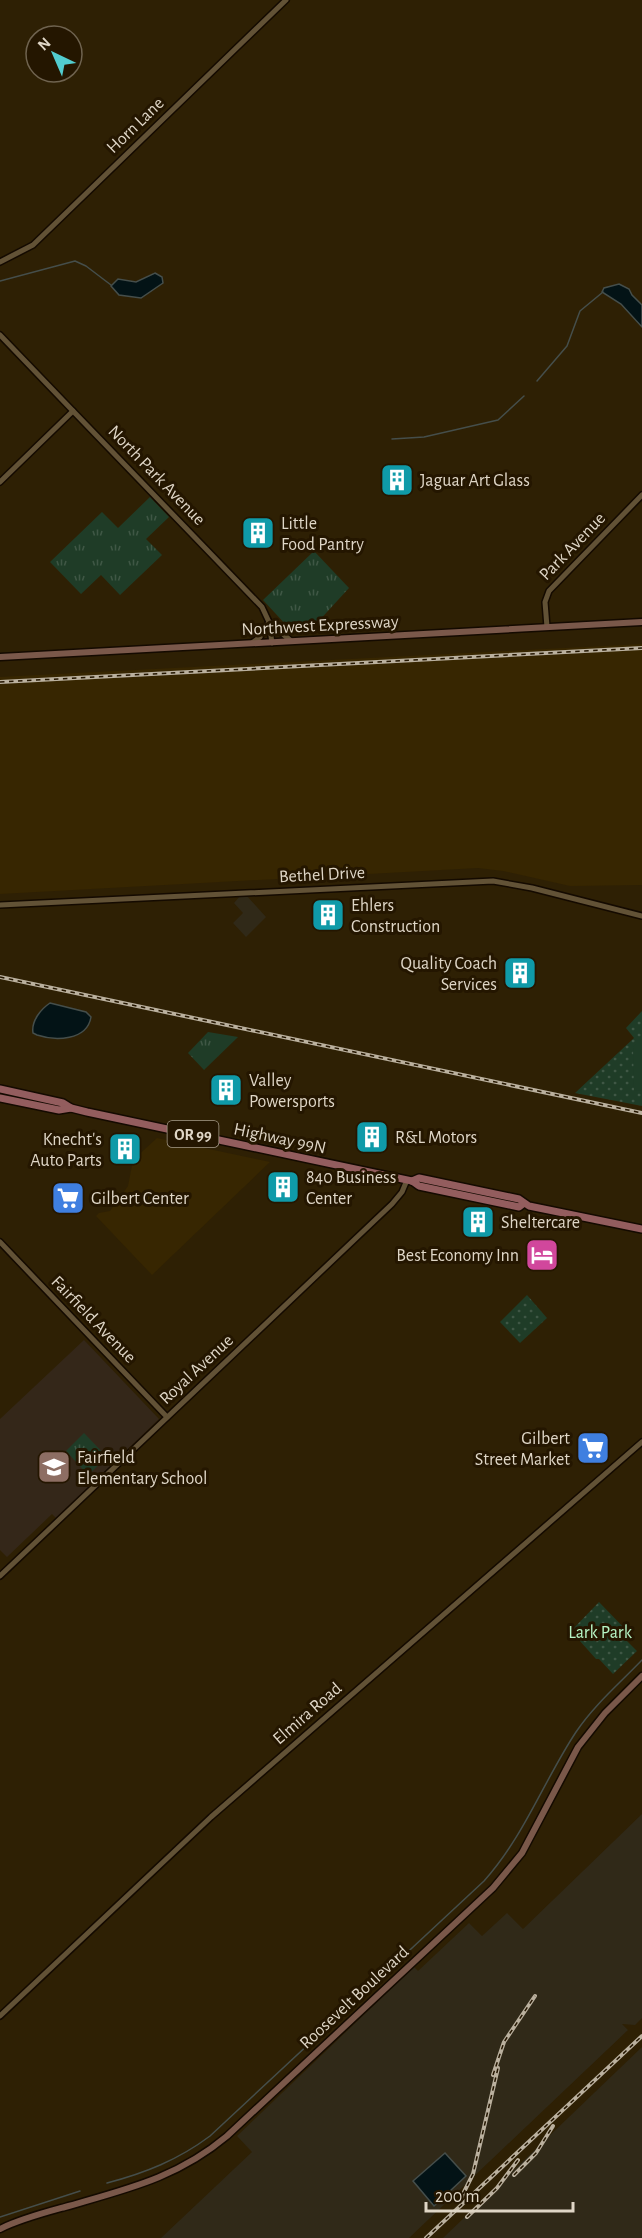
<svg xmlns="http://www.w3.org/2000/svg" width="642" height="2238" font-family="'Alegreya Sans',sans-serif">
	<defs>
		<pattern id="grass-tufts" width="24" height="20" patternUnits="userSpaceOnUse" patternTransform="scale(1.5)"><rect width="24" height="20" fill="#1f3c27"/><path d="M3 7l-1-3M5 7V3M7 7l1-3M15 17l-1-3M17 17v-4M19 17l1-3" fill="none" stroke="#3f5745"/></pattern>
		<pattern id="park-dots" width="8" height="8" patternUnits="userSpaceOnUse" patternTransform="scale(1.5)"><rect width="8" height="8" fill="#1f3c27"/><path d="M2 2h.1M6 6h.1" fill="none" stroke="#3f5745" stroke-width="1.8" stroke-linecap="round"/></pattern>
	</defs>
	<rect width="100%" height="100%" fill="#2e2004"/>
	<g fill="#372601">
		<polygon points="642,644 642,885 570,886 503,871 478,868 0,894 0,677"/>
		<polygon points="157,1138 270,1162 152,1275 96,1216 99,1213 110,1211 128,1186 133,1160"/>
	</g>
	<g fill="#302918">
		<polygon points="240,896 247,896 266,917 246,937 233,923 243,913 234,903"/>
		<polygon points="642,1814 642,2018 635,2025 622,2024 628,2030 409,2238 161,2238 252,2152 237,2136 414,1967 418,1971 469,1923 482,1936 507,1913 523,1929"/>
		<polygon points="642,2047 642,2238 443,2238"/>
	</g>
	<polygon fill="#342719" points="84,1340 159,1419 56,1518 52,1514 7,1557 0,1550 0,1419"/>
	<g fill="url(#grass-tufts)">
		<polygon points="150,497 169,517 146,539 162,555 120,595 101,575 81,594 50,562 102,512 118,528"/>
		<polygon points="314,551 349,588 316,624 287,626 263,600"/>
		<polygon points="208,1032 238,1037 204,1070 188,1053"/>
		<polygon points="84,1433 107,1457 88,1475 66,1451"/>
	</g>
	<g fill="url(#park-dots)">
		<polygon points="642,1011 642,1106 575,1093 634,1038 626,1028"/>
		<polygon points="527,1295 547,1318 520,1343 500,1322"/>
		<polygon points="599,1602 629,1633 624,1638 637,1651 613,1674 599,1659 596,1659 571,1631"/>
	</g>
	<polygon fill="#1f3c27" points="636,1044 642,1044 642,1091 634,1090 633,1047"/>
	<g fill="#031316" stroke="#454e4b" stroke-width="1.5">
		<polygon points="155,273 162,277 163,283 141,298 119,295 111,286 118,279 136,282"/>
		<polygon points="619,284 629,289 632,295 642,305 642,327 621,304 602,292 604,288"/>
		<path d="M50 1003 86 1012 91 1017C87 1041 55 1041 37 1035L33 1033C31 1021 41 1009 50 1003Z"/>
		<polygon points="445,2153 466,2176 434,2206 413,2181"/>
	</g>
	<g fill="none" stroke-linecap="round" stroke-linejoin="round">
		<g stroke="#454e4b" stroke-width="1.5">
			<polyline points="0,281 75,261 86,266 111,285"/>
			<polyline points="537,381 567,346 580,311 603,292"/>
			<polyline points="392,439 424,437 498,420 524,396"/>
			<path d="M107 2183C145 2173 178 2160 210 2136L484 1881C525 1835 543 1782 576 1732 594 1705 620 1683 642 1660"/>
			<polyline points="0,2217 80,2191"/>
		</g>
		<g stroke="#140a00" stroke-width="8">
			<g id="tertiary">
				<polyline points="0,262 33,245 286,0"/>
				<polyline points="0,335 73,411"/>
				<polyline points="0,482 73,411 262,607 269,622 272,643"/>
				<polyline points="547,627 545,602 549,591 642,495"/>
				<polyline points="252,643 260,637 269,622 291,641"/>
				<polyline points="0,905 493,881 532,888 642,916"/>
				<polyline points="0,1242 167,1417"/>
				<polyline points="0,1576 392,1204 402,1192 407,1180"/>
				<polyline points="0,2016 211,1817 642,1442"/>
			</g>
		</g>
		<g stroke="#140a00" stroke-width="9">
			<g id="secondary">
				<polyline points="0,657 642,622"/>
				<path d="M0 2229C20 2219 43 2213 65 2207 127 2189 177 2178 227 2136L493 1888 522 1853 578 1747 605 1713 642 1676"/>
			</g>
		</g>
		<g stroke="#140a00" stroke-width="10">
			<g id="primary">
				<polyline points="0,1089 63,1103 71,1108 87,1112 412,1181 419,1186 519,1207 523,1204"/>
				<polyline points="0,1098 59,1110 71,1108"/>
				<polyline points="412,1181 419,1178 519,1199 529,1206 642,1229"/>
			</g>
		</g>
		<use href="#tertiary" stroke="#625236" stroke-width="5"/>
		<use href="#secondary" stroke="#7a584a" stroke-width="6"/>
		<use href="#primary" stroke="#935d5e" stroke-width="7"/>
		<g stroke="#bab09e" stroke-width="4">
			<g id="rail">
				<polyline points="0,682 642,648"/>
				<polyline points="0,977 642,1113"/>
				<polyline points="493,2075 504,2042 535,1996"/>
				<polyline points="514,2175 536,2153 553,2126"/>
				<polyline points="459,2202 473,2174 498,2068"/>
				<polyline points="467,2217 497,2188 518,2160"/>
				<polyline points="426,2238 642,2036"/>
			</g>
		</g>
		<use href="#rail" stroke="#241600" stroke-width="1.5" stroke-dasharray="4.5" stroke-linecap="butt"/>
	</g>
	<defs>
		<g id="building-square" transform="scale(1.725)"><rect x="-9" y="-9" width="18" height="18" rx="4" fill="#0f9aa8" stroke="#241600"/><path d="M-4-6H4V6H1V3H-1V6H-4ZM-2.5-4.3h1.7v1.8h-1.7ZM.8-4.3h1.7v1.8H.8ZM-2.5-1h1.7V.8h-1.7ZM.8-1h1.7V.8H.8Z" fill="#fff"/></g>
		<g id="supermarket-square" transform="scale(1.725)"><rect x="-9" y="-9" width="18" height="18" rx="4" fill="#3f7fe0" stroke="#241600"/><path d="M-6-5.5h2.5l.6 2H6L4.5 2H-2.5L-4.4-4H-6ZM-1.5 3.2a1.3 1.3 0 1 0 .1 0ZM3 3.2a1.3 1.3 0 1 0 .1 0Z" fill="#fff"/></g>
		<g id="hotel-square" transform="scale(1.725)"><rect x="-9" y="-9" width="18" height="18" rx="4" fill="#d1479c" stroke="#241600"/><path d="M-6-4.5h1.5V1H6V5H4.5V3h-9V5H-6ZM-4 0a1.8 1.8 0 1 1 3.6 0ZM.5 0V-2.5h3Q6-2.5 6 0Z" fill="#fff"/></g>
		<g id="school-square" transform="scale(1.725)"><rect x="-9" y="-9" width="18" height="18" rx="4" fill="#8d6e63" stroke="#241600"/><path d="M0-5L7-2L0 1L-7-2ZM-4 1L0 2.5L4 1V4Q0 6-4 4Z" fill="#fff"/></g>
	</defs>
	<g fill-rule="evenodd">
		<use href="#building-square" x="397" y="480"/>
		<use href="#building-square" x="258" y="533"/>
		<use href="#building-square" x="328" y="915"/>
		<use href="#building-square" x="520" y="973"/>
		<use href="#building-square" x="226" y="1090"/>
		<use href="#building-square" x="372" y="1137"/>
		<use href="#building-square" x="125" y="1149"/>
		<use href="#building-square" x="283" y="1187"/>
		<use href="#supermarket-square" x="68" y="1198"/>
		<use href="#building-square" x="478" y="1222"/>
		<use href="#hotel-square" x="542" y="1255"/>
		<use href="#supermarket-square" x="593" y="1448"/>
		<use href="#school-square" x="54" y="1467"/>
	</g>
	<g text-anchor="middle" stroke-width="6" stroke-linejoin="round" paint-order="stroke">
		<rect fill="#241600" stroke="#a79c8b" stroke-width="1.5" x="167.5" y="1121" width="51" height="26" rx="4.5"/>
		<g font-size="16" font-weight="bold" fill="#dfd6c6">
			<text x="193" y="1140">OR 99</text>
		</g>
		<g font-size="18" fill="#dfd6c6" stroke="#241600">
			<text transform="translate(135 125) rotate(-44)" y="6">Horn Lane</text>
			<text transform="translate(157 475) rotate(46)" y="6">North Park Avenue</text>
			<text transform="translate(572 546) rotate(-46)" y="6">Park Avenue</text>
			<text transform="translate(320 625) rotate(-3)" y="6">Northwest Expressway</text>
			<text transform="translate(322 874) rotate(-3)" y="6">Bethel Drive</text>
			<text transform="translate(280 1138) rotate(12)" y="6">Highway 99N</text>
			<text transform="translate(94 1319) rotate(46)" y="6">Fairfield Avenue</text>
			<text transform="translate(196 1369) rotate(-43)" y="6">Royal Avenue</text>
			<text transform="translate(307 1713) rotate(-41)" y="6">Elmira Road</text>
			<text transform="translate(354 1997) rotate(-43)" y="6">Roosevelt Boulevard</text>
		</g>
		<g font-size="18" fill="#dfd6c6" stroke="#241600" text-anchor="start">
			<text x="420" y="486">Jaguar Art Glass</text>
			<text x="281" y="529">Little<tspan x="281" dy="21">Food Pantry</tspan></text>
			<text x="351" y="911">Ehlers<tspan x="351" dy="21">Construction</tspan></text>
			<text x="497" y="969" text-anchor="end">Quality Coach<tspan x="497" dy="21">Services</tspan></text>
			<text x="249" y="1086">Valley<tspan x="249" dy="21">Powersports</tspan></text>
			<text x="395" y="1143">R&amp;L Motors</text>
			<text x="102" y="1145" text-anchor="end">Knecht's<tspan x="102" dy="21">Auto Parts</tspan></text>
			<text x="306" y="1183">840 Business<tspan x="306" dy="21">Center</tspan></text>
			<text x="91" y="1204">Gilbert Center</text>
			<text x="501" y="1228">Sheltercare</text>
			<text x="519" y="1261" text-anchor="end">Best Economy Inn</text>
			<text x="570" y="1444" text-anchor="end">Gilbert<tspan x="570" dy="21">Street Market</tspan></text>
			<text x="77" y="1463">Fairfield<tspan x="77" dy="21">Elementary School</tspan></text>
		</g>
		<g font-size="18" fill="#b6f5c5" stroke="#241600">
			<text x="600" y="1638">Lark Park</text>
		</g>
	</g>
	<g transform="translate(54 54) rotate(316)"><circle r="28" fill="#241600" stroke="#6f634f" stroke-width="1.5"/>
	<path d="M0-4.5L10 22L0 15L-10 22Z" fill="#52cdcf"/>
	<text y="-9" font-size="16" font-weight="bold" text-anchor="middle" fill="#dfd6c6">N</text>
	</g>
	<path d="M426 2202v9h147v-9" fill="none" stroke="#dfd6c6" stroke-width="3"/>
	<text x="435" y="2202" font-size="18" fill="#dfd6c6" stroke="#241600" stroke-width="4.5" paint-order="stroke">200 m</text>
</svg>
